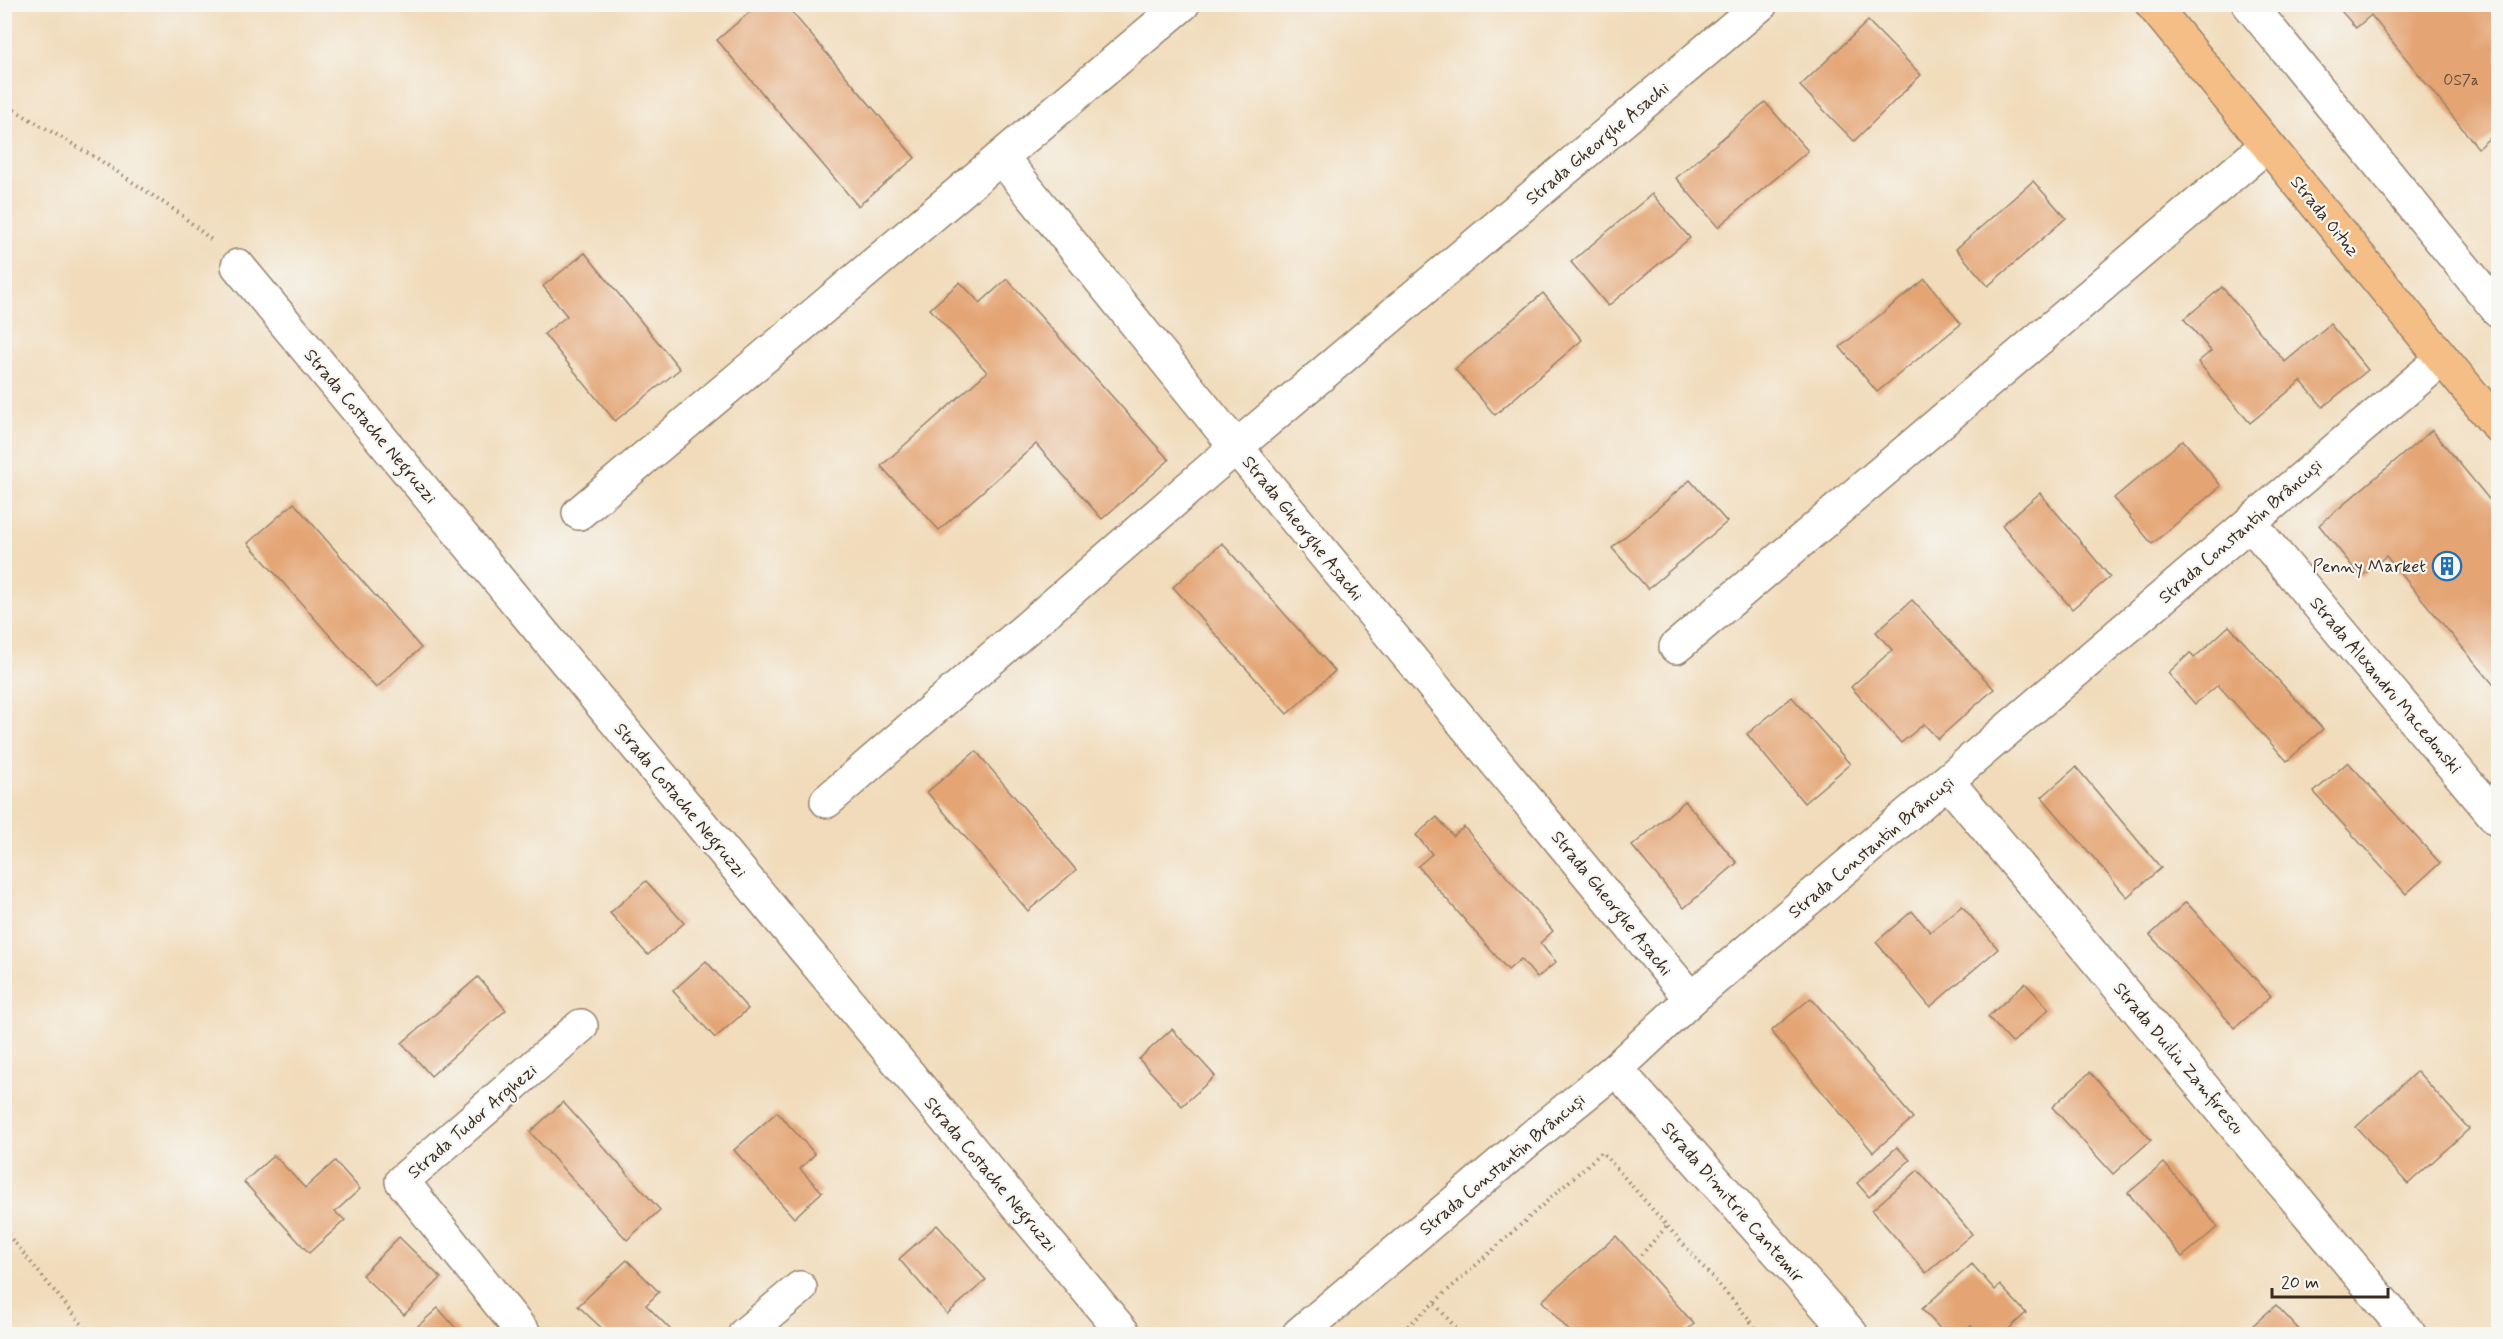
<svg xmlns="http://www.w3.org/2000/svg" width="2503" height="1339" font-family="Mynerve,sans-serif">
	<rect width="100%" height="100%" fill="#f6f6f2"/>
	<filter id="ink" filterUnits="userSpaceOnUse"><feTurbulence type="fractalNoise" baseFrequency=".0167" numOctaves="2"/><feDisplacementMap in="SourceGraphic" scale="12" xChannelSelector="R" yChannelSelector="G"/><feConvolveMatrix kernelMatrix="1 2 1 2 8 2 1 2 1" color-interpolation-filters="sRGB"/></filter>
	<filter id="wash" filterUnits="userSpaceOnUse"><feTurbulence type="fractalNoise" baseFrequency=".008" numOctaves="4" result="noise"/><feDisplacementMap in="SourceGraphic" scale="24" xChannelSelector="R" yChannelSelector="G"/><feGaussianBlur stdDeviation="1.35" result="paint"/><feColorMatrix in="noise" values="0 0 0 0 0 0 0 0 0 0 0 0 0 0 0 0 0 1.4 0 .05"/><feComposite in="paint" operator="in"/></filter>
	<g filter="url(#wash)">
		<rect width="100%" height="100%" fill="#f1dbba"/>
		<g id="blocks">
			<g fill="#e4a473">
				<polygon points="759,4 785,4 915,158 858,206 717,40"/>
				<polygon points="2336,5 2490,5 2498,15 2498,131 2478,148 2371,15 2356,28"/>
				<polygon points="1868,21 1921,75 1854,141 1800,86"/>
				<polygon points="1765,102 1808,151 1718,227 1676,178"/>
				<polygon points="2033,181 2066,218 1988,286 1956,249"/>
				<polygon points="1652,194 1690,238 1608,306 1571,262"/>
				<polygon points="585,253 680,369 615,421 544,334 567,316 543,286"/>
				<polygon points="1007,279 1169,460 1102,519 1036,444 939,530 881,466 987,372 930,309 960,282 980,303"/>
				<polygon points="1925,279 1961,324 1877,392 1840,347"/>
				<polygon points="2222,287 2285,362 2330,324 2368,370 2323,407 2301,381 2250,423 2198,362 2211,351 2184,319"/>
				<polygon points="1543,293 1582,340 1495,415 1455,369"/>
				<polygon points="2432,430 2498,510 2498,690 2386,556 2361,577 2319,525"/>
				<polygon points="2183,440 2221,486 2152,544 2114,498"/>
				<polygon points="1690,480 1727,522 1648,589 1612,548"/>
				<polygon points="2040,493 2110,577 2072,609 2002,525"/>
				<polygon points="294,503 421,648 376,688 248,543"/>
				<polygon points="1222,543 1335,671 1287,714 1173,587"/>
				<polygon points="1912,600 1994,689 1938,739 1924,724 1901,743 1851,687 1892,650 1876,632"/>
				<polygon points="2229,626 2323,729 2287,761 2218,685 2195,704 2168,673 2190,653 2194,658"/>
				<polygon points="1792,697 1850,764 1804,803 1747,734"/>
				<polygon points="976,751 1076,870 1028,911 927,792"/>
				<polygon points="2348,762 2440,863 2406,894 2314,792"/>
				<polygon points="2076,767 2161,868 2127,897 2042,797"/>
				<polygon points="1685,801 1737,863 1684,908 1632,846"/>
				<polygon points="1437,817 1453,836 1464,827 1553,931 1540,943 1556,962 1537,978 1521,959 1508,970 1418,866 1432,854 1416,835"/>
				<polygon points="646,881 684,923 648,955 610,913"/>
				<polygon points="2186,902 2271,996 2235,1028 2150,935"/>
				<polygon points="1962,906 1998,949 1930,1007 1876,942 1912,911 1930,932"/>
				<polygon points="706,961 748,1009 715,1038 673,991"/>
				<polygon points="478,977 506,1010 431,1076 402,1043"/>
				<polygon points="2025,983 2049,1009 2012,1043 1988,1017"/>
				<polygon points="1811,998 1913,1118 1873,1152 1771,1031"/>
				<polygon points="1172,1029 1215,1076 1182,1106 1139,1059"/>
				<polygon points="2417,1071 2469,1129 2408,1184 2356,1127"/>
				<polygon points="2090,1072 2151,1140 2113,1174 2052,1107"/>
				<polygon points="563,1102 660,1210 627,1240 530,1132"/>
				<polygon points="777,1112 815,1154 800,1169 822,1192 794,1218 734,1150"/>
				<polygon points="1897,1147 1910,1160 1869,1197 1857,1183"/>
				<polygon points="274,1155 305,1188 335,1161 360,1189 335,1212 345,1220 309,1253 244,1182"/>
				<polygon points="2164,1163 2218,1227 2182,1257 2128,1193"/>
				<polygon points="1918,1170 1972,1234 1926,1273 1872,1210"/>
				<polygon points="937,1225 986,1280 947,1314 899,1259"/>
				<polygon points="1616,1236 1694,1324 1682,1334 1572,1334 1542,1301"/>
				<polygon points="399,1237 441,1278 404,1315 362,1275"/>
				<polygon points="627,1260 659,1292 646,1305 675,1334 608,1334 578,1306"/>
				<polygon points="1972,1264 1995,1290 2000,1285 2026,1313 2003,1334 1979,1334 1971,1326 1962,1334 1945,1334 1922,1309"/>
				<polygon points="2276,1305 2303,1334 2243,1334"/>
				<polygon points="438,1308 461,1334 409,1334"/>
			</g>
		</g>
	</g>
	<g filter="url(#ink)">
		<use href="#blocks" fill-opacity="0" stroke="#96826c" stroke-width="1.5"/>
		<g fill="none" stroke-linecap="round" stroke-linejoin="round">
			<g stroke="#96826c" stroke-width="36">
				<g id="minor">
					<polyline points="2249,4 2498,310"/>
					<polyline points="1002,158 1236,447 1691,999"/>
					<polyline points="238,266 1124,1334"/>
					<polyline points="579,513 1183,4"/>
					<polyline points="2250,523 2498,820"/>
					<polyline points="1676,647 2267,145"/>
					<polyline points="1948,782 2409,1334"/>
					<polyline points="827,801 1236,447 1761,4"/>
					<polyline points="1616,1069 1851,1334"/>
					<polyline points="524,1334 402,1181 581,1026"/>
					<polyline points="745,1334 800,1288"/>
					<polyline points="1299,1334 1526,1142 1616,1069 1691,999 2442,359"/>
				</g>
			</g>
			<g stroke="#96826c" stroke-width="36">
				<polyline id="major" points="2152,4 2498,426"/>
			</g>
			<g stroke="#96826c" stroke-width="4" stroke-dasharray="1.5 4.5" stroke-linecap="butt">
				<polyline points="4,104 98,159 179,213 214,242"/>
				<polyline points="4,1230 90,1334"/>
				<polyline points="1641,1255 1667,1226"/>
				<polyline points="1435,1304 1461,1334"/>
				<polyline points="1399,1334 1602,1152 1749,1319 1759,1334"/>
			</g>
			<use href="#minor" stroke="#fff" stroke-width="33"/>
			<use href="#major" stroke="#f6be87" stroke-width="33"/>
		</g>
	</g>
	<defs>
		<g id="building-ring" transform="scale(1.5)"><circle r="9.5" fill="#f6f6f2" stroke="#1f6fb2" stroke-width="1.5"/><path d="M-4-6H4V6H1V3H-1V6H-4ZM-2.5-4.3h1.7v1.8h-1.7ZM.8-4.3h1.7v1.8H.8ZM-2.5-1h1.7V.8h-1.7ZM.8-1h1.7V.8H.8Z" fill="#1f6fb2"/></g>
	</defs>
	<g fill-rule="evenodd">
		<use href="#building-ring" x="2447" y="566"/>
	</g>
	<g text-anchor="middle" stroke-width="4.5" stroke-linejoin="round" paint-order="stroke">
		<g font-size="15" fill="#654833">
			<text x="2461" y="85">OS7a</text>
		</g>
		<g font-size="18" fill="#3b2a1e" stroke="#f6f6f2">
			<text transform="translate(1597 143) rotate(-40)" y="6">Strada Gheorghe Asachi</text>
			<text transform="translate(2325 216) rotate(51)" y="6">Strada Oituz</text>
			<text transform="translate(371 426) rotate(50)" y="6">Strada Costache Negruzzi</text>
			<text transform="translate(1303 528) rotate(51)" y="6">Strada Gheorghe Asachi</text>
			<text transform="translate(2240 531) rotate(-41)" y="6">Strada Constantin Brâncuși</text>
			<text transform="translate(2386 685) rotate(50)" y="6">Strada Alexandru Macedonski</text>
			<text transform="translate(681 800) rotate(50)" y="6">Strada Costache Negruzzi</text>
			<text transform="translate(1871 847) rotate(-40)" y="6">Strada Constantin Brâncuși</text>
			<text transform="translate(1612 903) rotate(51)" y="6">Strada Gheorghe Asachi</text>
			<text transform="translate(2179 1058) rotate(50)" y="6">Strada Duiliu Zamfirescu</text>
			<text transform="translate(472 1121) rotate(-41)" y="6">Strada Tudor Arghezi</text>
			<text transform="translate(1502 1164) rotate(-40)" y="6">Strada Constantin Brâncuși</text>
			<text transform="translate(991 1174) rotate(50)" y="6">Strada Costache Negruzzi</text>
			<text transform="translate(1733 1202) rotate(49)" y="6">Strada Dimitrie Cantemir</text>
		</g>
		<g font-size="18" fill="#3b2a1e" stroke="#f6f6f2" text-anchor="end">
			<text x="2426" y="572">Penny Market</text>
		</g>
	</g>
	<rect width="2503" height="1339" fill="none" stroke="#f6f6f2" stroke-width="24"/>
	<path d="M2272 1288v9h116v-9" fill="none" stroke="#3b2a1e" stroke-width="3"/>
	<text x="2281" y="1288" font-size="18" fill="#3b2a1e" stroke="#f6f6f2" stroke-width="4.5" paint-order="stroke">20 m</text>
</svg>
